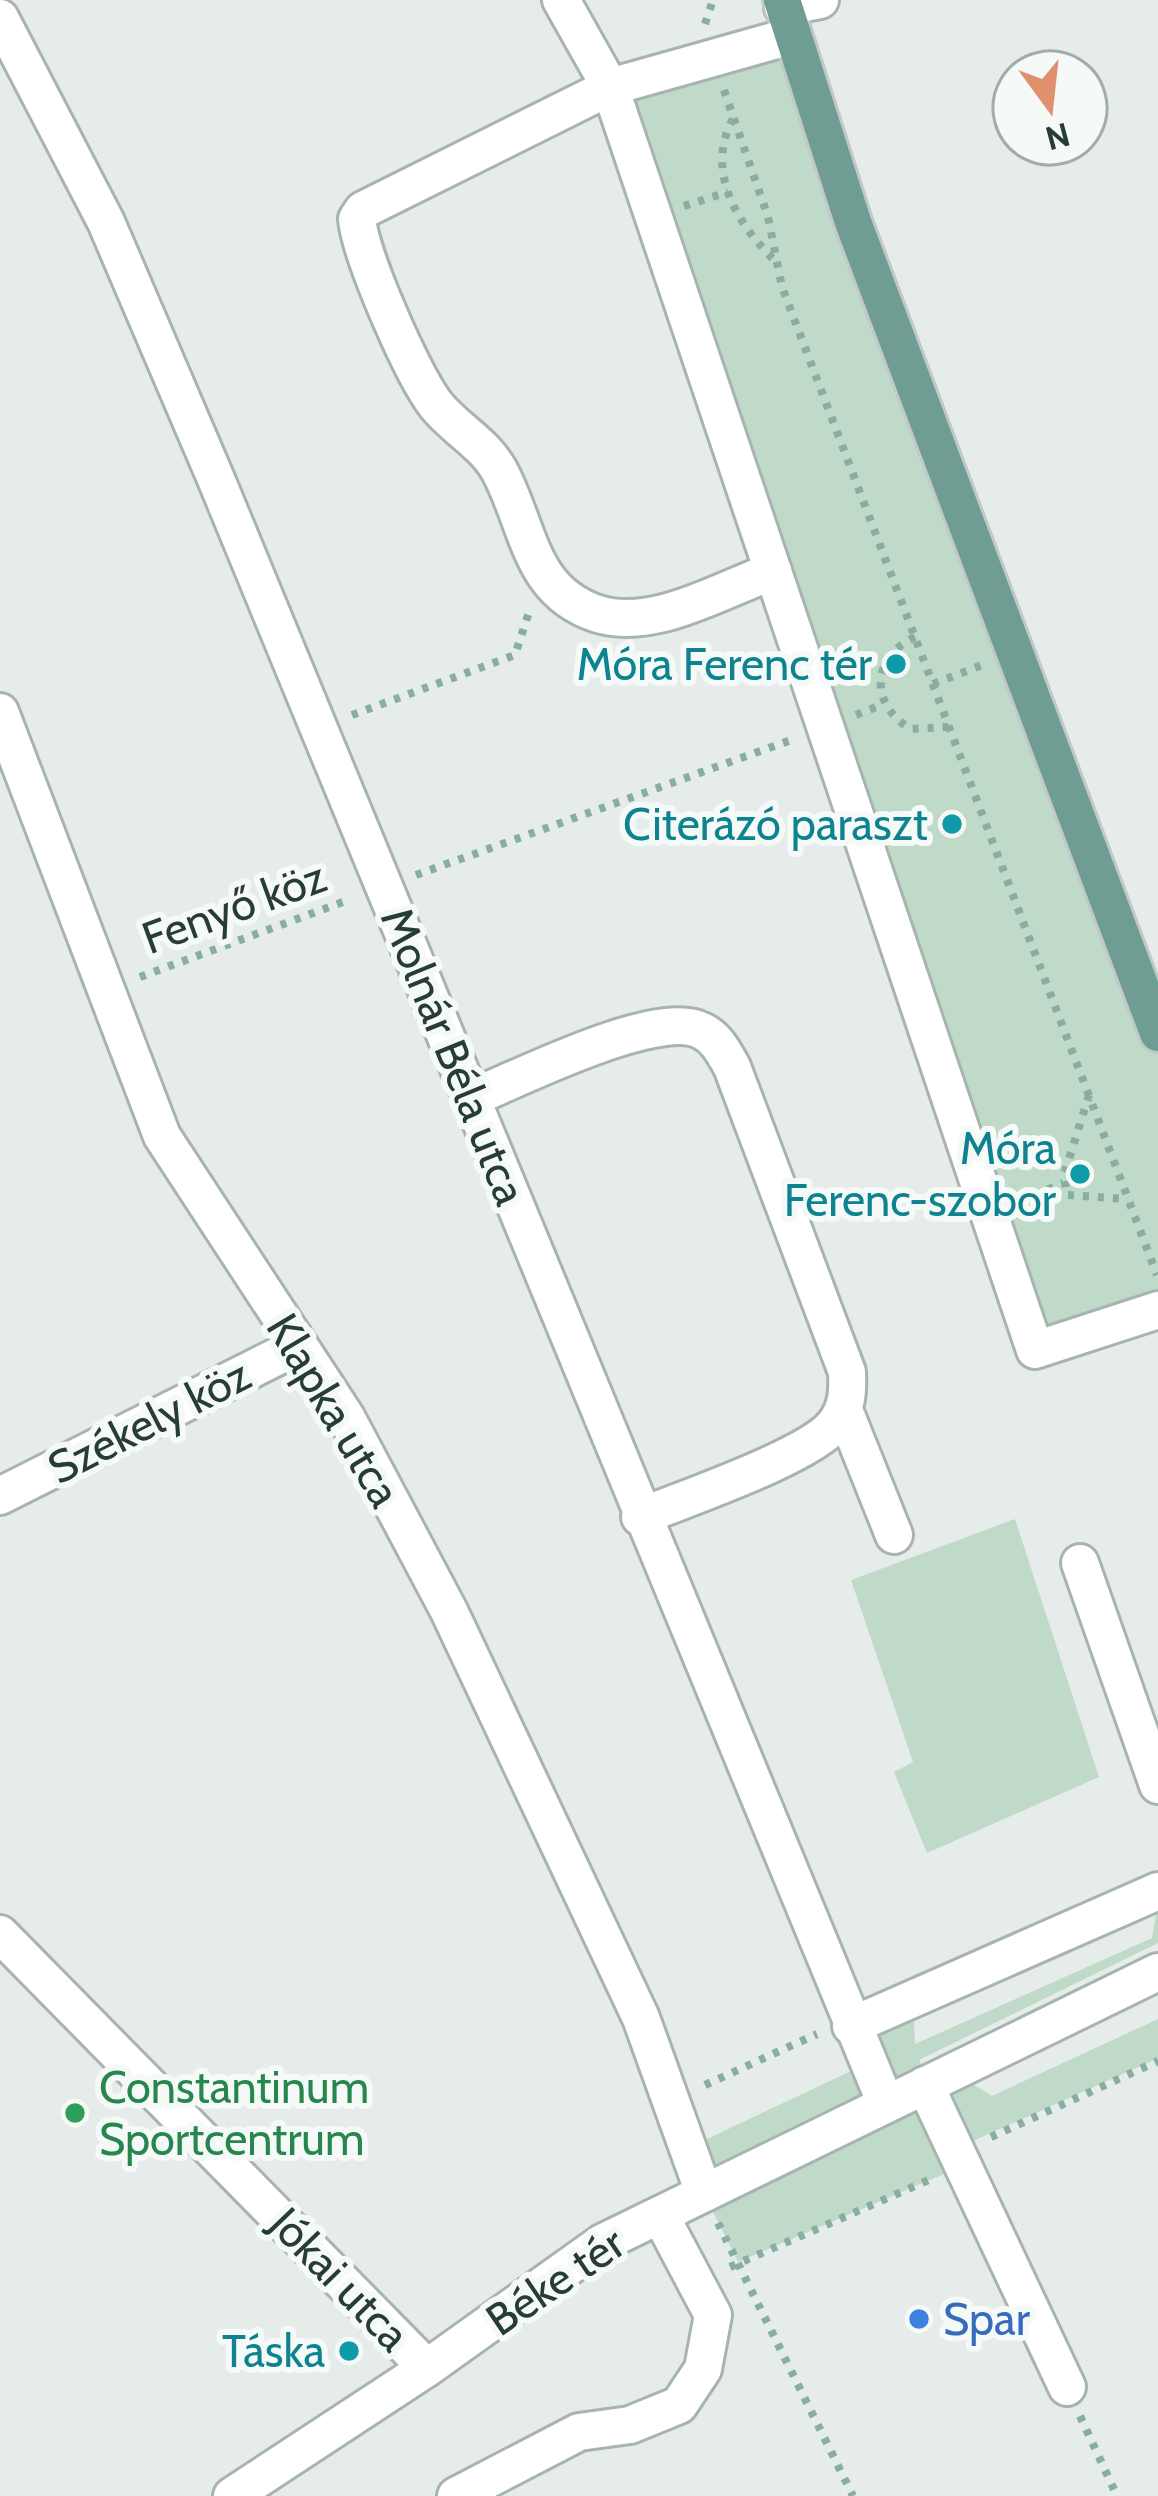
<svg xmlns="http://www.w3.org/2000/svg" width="1158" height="2496" font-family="Cabin,sans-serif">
	<rect width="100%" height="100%" fill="#e5ece9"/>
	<g fill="#c0dac9">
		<polygon points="790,40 1158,1041 1158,1310 1036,1350 611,87"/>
		<polygon points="1015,1519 1099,1777 927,1853 894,1772 913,1762 851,1580"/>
		<polygon points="1158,1903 1158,1943 919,2060 930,2082 953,2072 992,2096 1158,2019 1158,2068 1154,2060 957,2148 965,2165 738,2262 704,2194 687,2103 705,2140 851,2071 835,2034 913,2000 915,2044 1152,1938"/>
	</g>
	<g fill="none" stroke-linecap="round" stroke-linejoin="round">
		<g stroke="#a8b4b0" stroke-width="42">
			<g id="minor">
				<polyline points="561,0 610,87 1035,1350 1158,1310"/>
				<polyline points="783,7 820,0"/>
				<polyline points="0,18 106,222 216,479 886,2104"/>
				<path d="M773 571C721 590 654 631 598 614 528 591 530 527 499 470 483 442 455 429 436 405 412 374 361 257 357 219L363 210 610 87 791 36"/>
				<polyline points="0,712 162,1136 346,1417 449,1611 641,2018 704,2193"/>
				<path d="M471 1098C518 1079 659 1007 702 1031 717 1038 724 1053 732 1067L847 1372C848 1392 847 1409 834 1425 808 1457 683 1499 640 1517"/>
				<polyline points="844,1410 894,1535"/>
				<polyline points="0,1496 298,1346"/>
				<polyline points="1080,1563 1158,1785"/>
				<polyline points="0,1934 427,2368"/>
				<polyline points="851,2026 1158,1891"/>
				<polyline points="925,2085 1067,2387"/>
				<polyline points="232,2496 427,2368 602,2243 1158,1972"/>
				<polyline points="456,2496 579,2432 630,2425 679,2405 703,2369 713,2315 660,2215"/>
			</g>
		</g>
		<g stroke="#c2c8c7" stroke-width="42">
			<polyline id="major" points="782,0 853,222 1158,1033"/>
		</g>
		<g stroke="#89aca3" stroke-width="8" stroke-dasharray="6 9" stroke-linecap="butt">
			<polyline points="705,24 713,0"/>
			<polyline points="724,90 768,217 782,287 1157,1275"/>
			<path d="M733 119C705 170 736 222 773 259"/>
			<polyline points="684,206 728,192"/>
			<path d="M915 637C871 657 869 705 911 729L949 727"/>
			<polyline points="933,684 982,665"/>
			<polyline points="352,715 515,655 529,612"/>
			<polyline points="856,715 884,704"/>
			<polyline points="416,875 791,740"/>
			<polyline points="140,977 351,899"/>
			<polyline points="1089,1095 1064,1175 1067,1195 1128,1199"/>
			<polyline points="1020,1201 1063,1183"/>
			<polyline points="705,2085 817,2034"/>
			<polyline points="991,2137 1158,2061"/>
			<polyline points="718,2223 853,2496"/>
			<polyline points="730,2267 931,2179"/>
			<polyline points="1080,2416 1117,2496"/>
		</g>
		<use href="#minor" stroke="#fff" stroke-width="36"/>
		<use href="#major" stroke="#6f9c93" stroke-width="36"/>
	</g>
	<g fill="#0f9aa8" stroke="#f5f9f7" stroke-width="4.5">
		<circle cx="896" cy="664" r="12"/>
		<circle cx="952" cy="824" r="12"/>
		<circle cx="1080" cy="1174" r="12"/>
		<circle cx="349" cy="2351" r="12"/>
	</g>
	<circle fill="#2e9e5b" stroke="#f5f9f7" stroke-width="4.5" cx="75" cy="2113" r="12"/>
	<circle fill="#3f7fe0" stroke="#f5f9f7" stroke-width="4.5" cx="919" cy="2319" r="12"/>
	<g text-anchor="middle" stroke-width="12" stroke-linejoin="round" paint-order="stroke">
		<g font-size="45" fill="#0d838f" stroke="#f5f9f7" text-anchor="end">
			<text x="872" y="680">Móra Ferenc tér</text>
			<text x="928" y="840">Citerázó paraszt</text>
			<text x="1056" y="1164">Móra<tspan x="1056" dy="52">Ferenc-szobor</tspan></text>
			<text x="325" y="2367">Táska</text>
		</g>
		<g font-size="45" fill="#263c37" stroke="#f5f9f7">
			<text transform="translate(234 907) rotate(-20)" y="16">Fenyő köz</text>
			<text transform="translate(454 1056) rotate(68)" y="16">Molnár Béla utca</text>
			<text transform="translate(334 1410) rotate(59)" y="16">Klapka utca</text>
			<text transform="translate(149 1421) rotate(-27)" y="16">Székely köz</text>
			<text transform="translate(340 2279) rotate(46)" y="16">Jókai utca</text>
			<text transform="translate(555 2281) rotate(-34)" y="16">Béke tér</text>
		</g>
		<g font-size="45" fill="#27864d" stroke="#f5f9f7" text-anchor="start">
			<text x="99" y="2103">Constantinum<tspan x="99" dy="52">Sportcentrum</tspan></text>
		</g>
		<g font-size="45" fill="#366cbe" stroke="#f5f9f7" text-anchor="start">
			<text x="943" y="2335">Spar</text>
		</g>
	</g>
	<g transform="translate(1050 108) rotate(165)"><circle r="57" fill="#f5f9f7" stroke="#a2adaa" stroke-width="3"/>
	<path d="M0-9L21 45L0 30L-21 45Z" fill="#e1906e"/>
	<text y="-18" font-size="33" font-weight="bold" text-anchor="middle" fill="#263c37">N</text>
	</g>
</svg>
